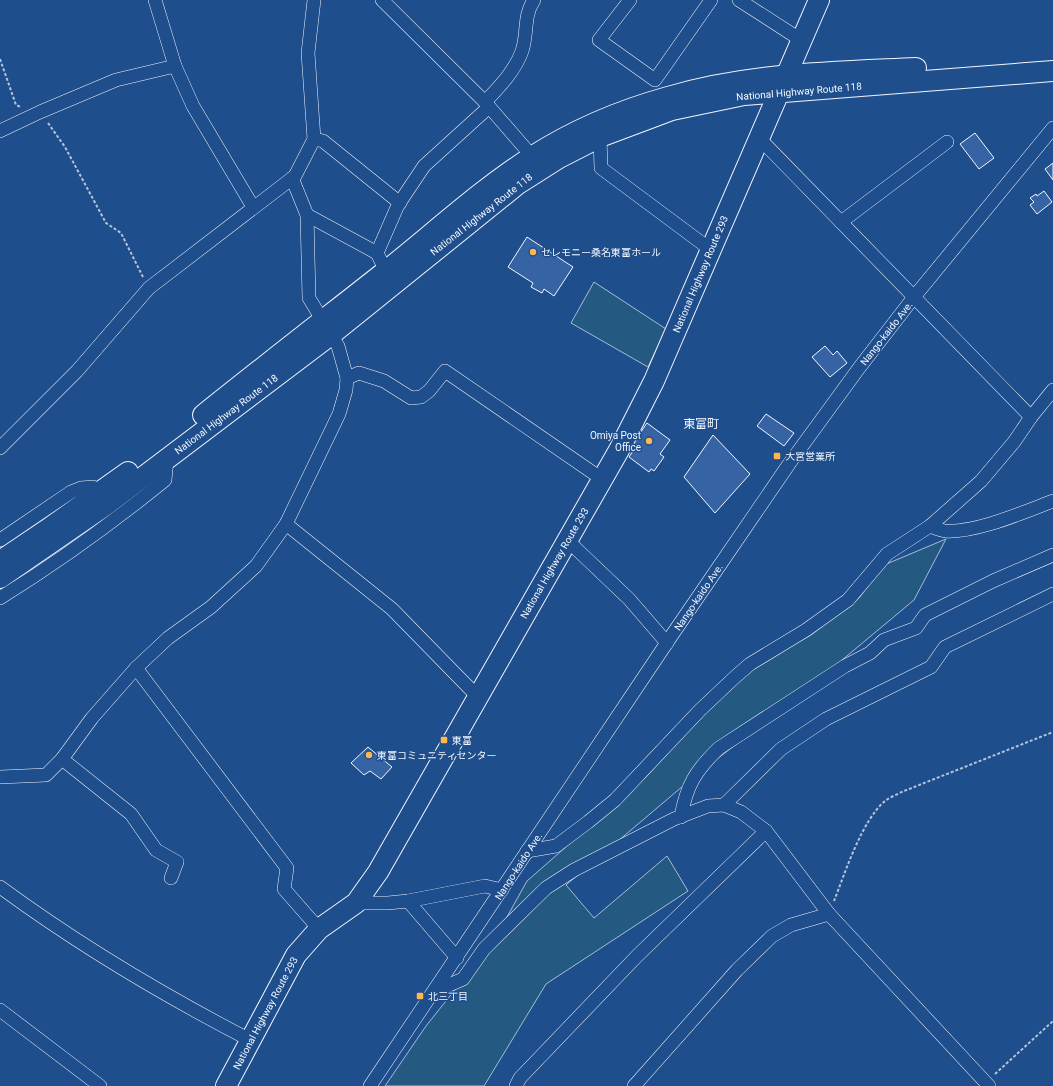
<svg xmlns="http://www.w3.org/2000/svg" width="1053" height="1086" font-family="Roboto,'Noto Sans JP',sans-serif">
	<rect width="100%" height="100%" fill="#1f4e8c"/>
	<g fill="#245a82" stroke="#a8bbd7">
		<polygon points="594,282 666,329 648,367 571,323"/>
		<polygon points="946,539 914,600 793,701 696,775 566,885 594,918 667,856 688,891 546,984 484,1086 385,1086 426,1026 493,942 527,881 647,776 705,712 753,667 811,635 859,598 884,565"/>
	</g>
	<g fill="#3563a3" stroke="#f2f6ff">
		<polygon points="975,133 994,158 979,169 960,144"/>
		<polygon points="1053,163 1053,180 1045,169"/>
		<polygon points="1044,191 1052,202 1037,214 1030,205 1034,202 1030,198 1036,194 1037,196"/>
		<polygon points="527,237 573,267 554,296 544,289 542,293 531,287 533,283 508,267"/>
		<polygon points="825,346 833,355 837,351 847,363 830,377 812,357"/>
		<polygon points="766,414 794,433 784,446 757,426"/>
		<polygon points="647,423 670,440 660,454 664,457 654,471 651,469 649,472 629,457 633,451 629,449"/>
		<polygon points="713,435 750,474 715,513 684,477"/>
		<polygon points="368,747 392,767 381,779 370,771 364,775 351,763"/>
	</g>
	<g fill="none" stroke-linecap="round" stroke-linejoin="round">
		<g stroke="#f2f6ff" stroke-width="14">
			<g id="minor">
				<polyline points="155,0 175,66 193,106 253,207"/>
				<polyline points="382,0 485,102 537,162"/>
				<polyline points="630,0 599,40 655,80 711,0"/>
				<polyline points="739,0 801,40"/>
				<path d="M485 102C499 87 515 71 522 51 528 34 523 16 534 0"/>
				<polyline points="0,131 40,112 116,80 175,66"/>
				<polyline points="600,137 601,168 711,250"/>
				<polyline points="759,138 1031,417"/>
				<polyline points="314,139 323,141 400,203"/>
				<polyline points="307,215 377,253"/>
				<polyline points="841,222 947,142"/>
				<polyline points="386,271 377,253 398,205 424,166 489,107"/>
				<polyline points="347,378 359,373 384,381 411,398 421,397 429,391 445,371 602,479"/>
				<polyline points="0,448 77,371 149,288 295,176 314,139 308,53 314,0"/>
				<polyline points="286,524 392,609 478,697"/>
				<path d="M930 526C935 528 940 530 945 531 976 533 1024 512 1053 501"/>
				<polyline points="0,540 71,492 81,488 93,487 99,492"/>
				<polyline points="567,540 629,599 667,643"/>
				<path d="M0 598C58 562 112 523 165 480L167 459"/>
				<polyline points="136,668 287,868 284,889 319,929"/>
				<polyline points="62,759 131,814 156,850 177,862 171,878"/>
				<polyline points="0,777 46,775 62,759 92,718 136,668 168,638 211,607 256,566 286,524 339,414 346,390 347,378 338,346 309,298 307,215 292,178"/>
				<polyline points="724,805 781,749 826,719 931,667 945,647 1053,594"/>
				<path d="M681 817C686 786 696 770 719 748L845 666 870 653 884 640 916 628 925 615 993 581 1053 555"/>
				<polyline points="527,851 556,846 588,822 615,800 700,710 735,677 750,664 806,630 848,600 887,554 930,526 981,481 1014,442 1031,417 1053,390"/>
				<path d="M0 887C79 945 163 995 250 1040"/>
				<polyline points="408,901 457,958"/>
				<polyline points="356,903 388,903 408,901 485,886 502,890"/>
				<polyline points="435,991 463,979 484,949 546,888 574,870 674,819 708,806 724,805 741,812 766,831 829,914 989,1086"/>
				<polyline points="0,1010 100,1086"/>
				<polyline points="370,1086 672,635 789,464 859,368 914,297 1053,128"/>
				<polyline points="516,1086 520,1078 637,956 766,831"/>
				<polyline points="634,1086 737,970 772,936 791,925 829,914"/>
			</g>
		</g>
		<g stroke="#f2f6ff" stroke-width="22">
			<g id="highway">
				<path d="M203 415C264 366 326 318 387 270 435 232 481 189 533 156 574 130 621 110 668 97 748 73 834 72 916 68"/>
				<polyline points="0,561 52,526 128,472"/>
				<polyline points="0,578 106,505 332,334 518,184 559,158 600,137 672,110 744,95 1053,71"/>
				<polyline points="226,1086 296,955 319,929 356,903 378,872 619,450 654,381 819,0"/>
			</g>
		</g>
		<g stroke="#b3c4dc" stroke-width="2" stroke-dasharray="3 2" stroke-linecap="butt">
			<polyline points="0,59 16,105 21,107"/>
			<polyline points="48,123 65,147 106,223 121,233 143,277"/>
			<path d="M834 901C845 873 862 820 885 801 890 797 898 794 904 791L1053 732"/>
			<polyline points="995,1074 1053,1021"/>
		</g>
		<use href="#minor" stroke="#1f4e8c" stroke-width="13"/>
		<use href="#highway" stroke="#1f4e8c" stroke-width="20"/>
	</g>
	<g fill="#ffb74d" stroke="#1f4e8c" stroke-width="1.5">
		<circle cx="533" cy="252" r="4"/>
		<circle cx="649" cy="441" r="4"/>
		<rect x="773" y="452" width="8" height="8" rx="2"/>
		<rect x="440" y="736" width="8" height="8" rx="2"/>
		<circle cx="369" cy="755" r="4"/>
		<rect x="416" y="992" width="8" height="8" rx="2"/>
	</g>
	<g text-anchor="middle" stroke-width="3" stroke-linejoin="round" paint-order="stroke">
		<g font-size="10" fill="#f2f6ff" stroke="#1f4e8c">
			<text transform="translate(799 91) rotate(-5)" y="4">National Highway Route 118</text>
			<text transform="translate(481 214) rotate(-38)" y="4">National Highway Route 118</text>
			<text transform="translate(700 274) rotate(-67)" y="4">National Highway Route 293</text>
			<text transform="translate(886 333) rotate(-52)" y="4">Nango-kaido Ave.</text>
			<text transform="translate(226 414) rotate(-37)" y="4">National Highway Route 118</text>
			<text transform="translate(554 563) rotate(-60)" y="4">National Highway Route 293</text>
			<text transform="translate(698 597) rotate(-56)" y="4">Nango-kaido Ave.</text>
			<text transform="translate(518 866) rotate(-57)" y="4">Nango-kaido Ave.</text>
			<text transform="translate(265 1013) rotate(-62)" y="4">National Highway Route 293</text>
		</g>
		<g font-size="10" fill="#f2f6ff" stroke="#1f4e8c" text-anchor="start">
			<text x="541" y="256">セレモニー桑名東富ホール</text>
			<text x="641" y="439" text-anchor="end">Omiya Post<tspan x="641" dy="12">Office</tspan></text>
			<text x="785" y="460">大宮営業所</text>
			<text x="452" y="744">東富</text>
			<text x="377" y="759">東富コミュニティセンター</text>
			<text x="428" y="1000">北三丁目</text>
		</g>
		<g font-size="12" fill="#f2f6ff" stroke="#1f4e8c">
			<text x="701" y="428">東富町</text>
		</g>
	</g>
</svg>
